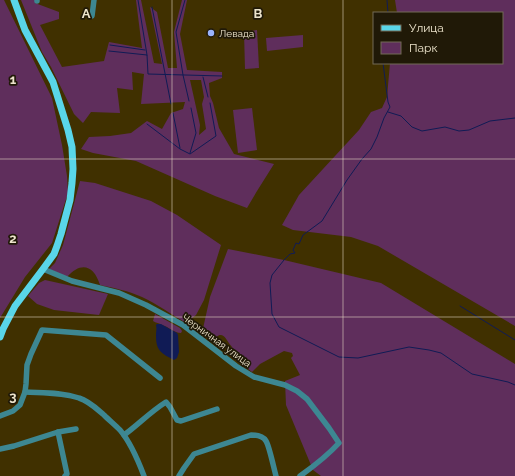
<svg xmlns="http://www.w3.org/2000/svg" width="515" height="476" font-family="Raleway,sans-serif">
	<rect width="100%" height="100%" fill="#403000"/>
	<g fill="#5f2e5c" fill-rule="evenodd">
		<polygon points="0,0 4,0 52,98 62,145 67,176 68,193 52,243 25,277 0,318"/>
		<path d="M21 0H35V3L59 12V19L40 25 62 67 104 61 109 42 142 48 136 0H141L154 63 162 64 150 7 157 12 168 68H177L174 32 182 0H187L180 34 187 70 222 72V78L209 83 210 96 213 103 219 128 234 154 274 164 257 191 247 208 215 196 136 161 93 153 81 149 89 137 110 136 131 133 147 121 162 129 171 113 183 109 185 102 141 104 144 74 132 72 133 90 117 88 120 113 91 112 83 123 74 114 51 67 42 52ZM190 80H201L204 97 202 104 206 129 199 135 200 125Z"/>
		<polygon points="395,0 515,0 515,326 378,246 351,237 293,230 282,225 299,195 359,130 371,112 382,108 387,97 390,63 502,63 502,13 397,13"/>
		<polygon points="257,30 259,68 245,69 244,32"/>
		<polygon points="303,35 303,47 267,51 266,38"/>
		<polygon points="252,108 257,150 238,153 233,110"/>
		<path d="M80 181 95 183 151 201 177 215 221 245 204 300 196 315 186 323C171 314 157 304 142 297 129 291 114 288 100 285 94 265 81 261 67 277L49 269 55 263 63 245Z"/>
		<path d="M228 249 284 260 381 283 515 364V476H321L313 470 286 405 285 381 300 375 291 358 293 356 292 353 284 351 260 364 252 372 229 354 232 347C224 337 223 329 212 341L202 333 210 297Z"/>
		<polygon points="45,280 108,294 99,315 54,310 37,304 28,296 39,283"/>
		<path d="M155 314 180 328 182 331 181 333C174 333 169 327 162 325 159 323 156 323 153 321Z"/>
	</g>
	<path fill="#101b55" d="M157 324H161L177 333 178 335 179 352 177 358 174 360C161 353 156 351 156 335 156 331 157 329 156 325Z"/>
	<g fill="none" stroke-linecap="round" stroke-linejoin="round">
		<g stroke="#101b55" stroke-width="1">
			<polyline points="138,0 147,55"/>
			<polyline points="185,0 176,32 183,75 189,101"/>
			<polyline points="387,0 388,13"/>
			<polyline points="152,7 171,104"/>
			<polyline points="110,45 145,50"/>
			<polyline points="109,51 147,55 148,74 222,76"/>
			<polyline points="383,63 388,102 390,107 384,118 377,137 371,149 362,159 347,180 322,221 303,235 299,244 296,243 293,250 295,253 290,254 284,260 272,275 270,283 272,314 279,327 339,357 358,358 409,347 429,350 441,353 472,374 508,382 515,385"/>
			<polyline points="203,77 208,97"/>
			<polyline points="388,112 401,116 412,127 422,131 445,127 459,131 469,130 490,121 515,118"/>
			<polyline points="173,113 180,148"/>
			<polyline points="147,124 180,149 190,154 216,136 210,103"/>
			<polyline points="190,153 196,133 191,108"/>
			<polyline points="460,306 515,340"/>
		</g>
		<g stroke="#3d8792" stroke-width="5.5">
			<polyline points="37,0 37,1"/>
			<polyline points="92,16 94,0"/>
			<path d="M43 269 72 281 119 293 146 305 183 325 236 366 254 377 285 385 297 391 307 399 329 428 339 443C327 456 314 466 300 476"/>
			<path d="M25 392C43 393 61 392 79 398 89 401 97 409 104 415 109 420 115 425 120 430 131 443 138 460 144 476"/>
			<polyline points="0,416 13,411 20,405 25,392 26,384 27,365 31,354 42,330 106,335 160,378"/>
			<polyline points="58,432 67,474 65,476"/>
			<path d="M124 435C138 425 150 412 166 402L170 407 177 420 181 421 217 409"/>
			<polyline points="0,449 14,446 58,432 76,429"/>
			<path d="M179 476 184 468 194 454 251 435C256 435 263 436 266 441 269 445 274 469 276 476"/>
		</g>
		<polyline stroke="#59d6e9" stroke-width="7" points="0,337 3,329 15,306 43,269 54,254 57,246 61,234 70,200 72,183 73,169 72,147 68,130 53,82 25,30 14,0"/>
	</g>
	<path fill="none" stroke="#ede4cc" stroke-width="1" stroke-opacity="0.55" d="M172 0V476M343 0V476M0 159H515M0 317H515"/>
	<circle fill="#9bb4fd" stroke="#201907" stroke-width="1.5" cx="211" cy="33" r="4"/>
	<g text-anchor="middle" stroke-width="3.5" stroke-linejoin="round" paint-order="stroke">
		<g font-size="10" fill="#ede4cc" stroke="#201907" text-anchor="start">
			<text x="219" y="37">Левада</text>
		</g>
		<g font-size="10" fill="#ede4cc" stroke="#201907">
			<text transform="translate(217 340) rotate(36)" y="4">Черничная улица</text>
		</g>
	</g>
	<g font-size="13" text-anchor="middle" font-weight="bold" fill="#ede4cc" stroke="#201907" stroke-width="3.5" stroke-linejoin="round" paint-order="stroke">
		<text x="86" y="18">A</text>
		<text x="258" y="18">B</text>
		<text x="13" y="84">1</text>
		<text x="13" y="243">2</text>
		<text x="13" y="401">3</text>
	</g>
	<rect x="373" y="12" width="130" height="52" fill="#201907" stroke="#726a56"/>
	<rect x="381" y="25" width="20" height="6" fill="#59d6e9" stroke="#726a56"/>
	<text x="409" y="32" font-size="12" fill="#ede4cc">Улица</text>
	<rect x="381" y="42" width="20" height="12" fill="#5f2e5c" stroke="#726a56"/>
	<text x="409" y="52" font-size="12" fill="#ede4cc">Парк</text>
</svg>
